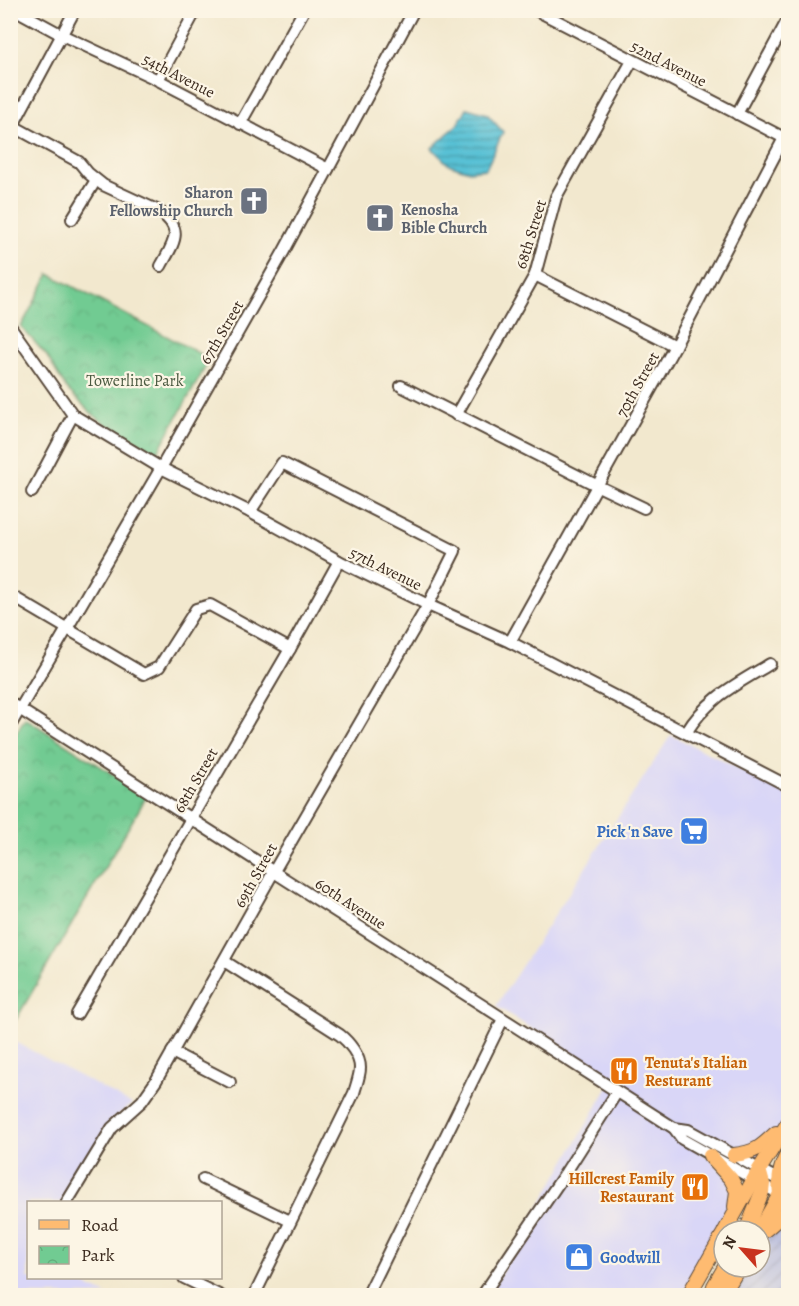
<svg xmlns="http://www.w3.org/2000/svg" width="799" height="1306" font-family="Alegreya,serif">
	<defs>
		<pattern id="industrial-furrows" width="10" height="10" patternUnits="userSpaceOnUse" patternTransform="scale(1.5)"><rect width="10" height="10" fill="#c0c2dd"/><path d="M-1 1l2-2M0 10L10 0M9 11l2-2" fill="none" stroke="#a6a7bd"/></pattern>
		<pattern id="park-crowns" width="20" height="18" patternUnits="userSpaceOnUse" patternTransform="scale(1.5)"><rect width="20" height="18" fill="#71cb92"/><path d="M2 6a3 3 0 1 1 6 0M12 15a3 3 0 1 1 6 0" fill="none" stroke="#63ae7d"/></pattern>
		<pattern id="water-rules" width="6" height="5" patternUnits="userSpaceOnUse" patternTransform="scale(1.5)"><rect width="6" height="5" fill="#58c1d5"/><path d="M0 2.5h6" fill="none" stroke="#4a9dac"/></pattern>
	</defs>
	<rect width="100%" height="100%" fill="#fcf5e5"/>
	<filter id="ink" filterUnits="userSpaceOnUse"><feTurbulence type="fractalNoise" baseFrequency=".0167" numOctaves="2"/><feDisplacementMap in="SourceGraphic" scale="12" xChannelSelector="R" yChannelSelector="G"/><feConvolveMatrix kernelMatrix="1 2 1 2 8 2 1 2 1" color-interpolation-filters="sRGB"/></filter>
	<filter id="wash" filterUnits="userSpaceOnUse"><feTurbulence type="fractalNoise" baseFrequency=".008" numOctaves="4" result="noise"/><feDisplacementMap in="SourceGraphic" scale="24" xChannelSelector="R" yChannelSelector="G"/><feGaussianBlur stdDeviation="1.35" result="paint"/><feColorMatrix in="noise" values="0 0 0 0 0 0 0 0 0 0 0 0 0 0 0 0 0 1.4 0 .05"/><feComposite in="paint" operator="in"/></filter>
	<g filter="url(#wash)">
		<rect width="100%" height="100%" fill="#f2e8ce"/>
		<g fill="#d9d6f7">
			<polygon points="671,735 788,793 788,1118 758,1160 754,1163 691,1133 685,1143 710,1158 742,1194 682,1295 488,1296 612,1080 496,1006"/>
			<polygon points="10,1039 132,1104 113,1119 108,1125 62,1202 28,1202 28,1278 69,1278 107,1295 11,1295"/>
		</g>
		<polygon fill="url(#industrial-furrows)" points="788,1212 788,1295 729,1296 740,1267 760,1267 760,1233"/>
		<g fill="url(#park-crowns)" stroke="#567a58" stroke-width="1.5">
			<polygon points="49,274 210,359 157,453 108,426 90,412 66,388 47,356 21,327"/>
			<polygon points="25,718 147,796 11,1028 10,743"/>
		</g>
		<polygon fill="url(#water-rules)" stroke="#4a767a" stroke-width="1.5" points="467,108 487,114 503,132 486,169 469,171 448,164 432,148 458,124"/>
	</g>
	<g filter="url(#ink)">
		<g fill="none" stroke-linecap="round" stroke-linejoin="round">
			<g stroke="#564638" stroke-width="14">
				<g id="minor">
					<polyline points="16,10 62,35 158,80 328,169"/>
					<polyline points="536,10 788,140"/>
					<polyline points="158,80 196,10"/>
					<polyline points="737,114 788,19"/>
					<polyline points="240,124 304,10"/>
					<path d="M13 126 79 162 88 173 103 185 159 211C185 230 174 242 161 266"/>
					<polyline points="10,131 75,10"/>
					<polyline points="72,219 96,180"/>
					<polyline points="535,275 675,346"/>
					<polyline points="10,326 73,415 161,468 250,512 339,561 428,605 510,642 788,786"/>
					<polyline points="401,386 598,486 644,508"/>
					<polyline points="456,415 535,275 556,197 632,61"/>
					<polyline points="32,492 73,415"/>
					<polyline points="10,595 144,674 159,667 196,609 210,605 290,649"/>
					<polyline points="510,642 675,346 784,138"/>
					<polyline points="10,703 674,1128 682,1139 788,1199"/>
					<polyline points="10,726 161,468 284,251 414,10"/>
					<path d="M686 733C707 698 737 684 770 664"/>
					<path d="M224 961 340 1035C349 1042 360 1056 360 1068 360 1076 356 1085 354 1093L254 1296"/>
					<polyline points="77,1014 290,649 339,561"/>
					<polyline points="172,1052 230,1082"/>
					<polyline points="674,1128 688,1130 786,1184"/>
					<polyline points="203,1179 290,1221"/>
					<polyline points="67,1202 112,1128 142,1101 156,1081 274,871 428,605 455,551 282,463 250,512"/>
					<polyline points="184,1278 221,1296"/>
					<polyline points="367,1296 503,1019"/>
					<polyline points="482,1296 566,1172 617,1092"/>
				</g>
			</g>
			<g stroke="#564638" stroke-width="16">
				<g id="major">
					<path d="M734 1155C756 1152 760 1148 776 1133"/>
					<polyline points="710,1156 731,1179 737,1191 735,1207"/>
					<path d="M780 1194C778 1178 780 1167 788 1153"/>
					<polyline points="725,1231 759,1170 788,1123"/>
					<polyline points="746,1231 762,1192 763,1184 759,1170"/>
					<polyline points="759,1231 788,1180"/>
					<path d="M762 1232C771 1226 778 1217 788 1212"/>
					<polyline points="688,1296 724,1233"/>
					<polyline points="711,1296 714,1286 725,1267"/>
					<polyline points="722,1296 739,1267"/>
				</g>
			</g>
			<use href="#minor" stroke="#fff" stroke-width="10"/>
			<use href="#major" stroke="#febb71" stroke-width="14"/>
		</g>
	</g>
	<defs>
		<g id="church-square" transform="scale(1.5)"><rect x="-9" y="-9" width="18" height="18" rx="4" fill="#6b7280" stroke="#fcf5e5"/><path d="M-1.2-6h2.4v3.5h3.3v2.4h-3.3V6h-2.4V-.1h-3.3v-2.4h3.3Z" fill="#fff"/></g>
		<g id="supermarket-square" transform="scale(1.5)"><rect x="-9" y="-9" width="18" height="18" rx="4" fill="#3f7fe0" stroke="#fcf5e5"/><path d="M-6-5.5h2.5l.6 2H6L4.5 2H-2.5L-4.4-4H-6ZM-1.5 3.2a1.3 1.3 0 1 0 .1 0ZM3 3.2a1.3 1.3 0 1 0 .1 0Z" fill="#fff"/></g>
		<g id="restaurant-square" transform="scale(1.5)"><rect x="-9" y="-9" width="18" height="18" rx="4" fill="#e8710a" stroke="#fcf5e5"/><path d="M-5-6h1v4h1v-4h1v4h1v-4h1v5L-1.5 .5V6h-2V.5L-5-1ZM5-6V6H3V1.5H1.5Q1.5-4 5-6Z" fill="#fff"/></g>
		<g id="shop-square" transform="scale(1.5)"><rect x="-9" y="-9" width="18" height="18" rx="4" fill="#3f7fe0" stroke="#fcf5e5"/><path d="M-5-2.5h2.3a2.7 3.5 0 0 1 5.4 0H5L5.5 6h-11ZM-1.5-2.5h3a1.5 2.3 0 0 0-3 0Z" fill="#fff"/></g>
	</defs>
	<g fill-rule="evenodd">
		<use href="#church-square" x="254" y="201"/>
		<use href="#church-square" x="380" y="218"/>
		<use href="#supermarket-square" x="694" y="831"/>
		<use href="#restaurant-square" x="624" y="1071"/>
		<use href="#restaurant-square" x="695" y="1187"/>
		<use href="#shop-square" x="579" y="1257"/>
	</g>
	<g text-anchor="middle" stroke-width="4.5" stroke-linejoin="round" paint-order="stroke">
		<g font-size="16" fill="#3b2a1e" stroke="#fcf5e5">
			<text transform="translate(669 63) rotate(27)" y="6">52nd Avenue</text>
			<text transform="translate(179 75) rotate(27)" y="6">54th Avenue</text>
			<text transform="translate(530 234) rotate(-73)" y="6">68th Street</text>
			<text transform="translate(221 332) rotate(-60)" y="6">67th Street</text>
			<text transform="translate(637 384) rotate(-61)" y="6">70th Street</text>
			<text transform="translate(386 568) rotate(26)" y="6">57th Avenue</text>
			<text transform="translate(195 780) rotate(-60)" y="6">68th Street</text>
			<text transform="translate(255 875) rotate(-61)" y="6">69th Street</text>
			<text transform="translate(351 903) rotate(33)" y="6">60th Avenue</text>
		</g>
		<g font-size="16" font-weight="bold" fill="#5b616d" stroke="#fcf5e5" text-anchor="end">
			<text x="233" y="198">Sharon<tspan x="233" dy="18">Fellowship Church</tspan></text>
			<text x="401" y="215" text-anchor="start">Kenosha<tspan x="401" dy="18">Bible Church</tspan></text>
		</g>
		<g font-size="16" fill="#4b5a41" stroke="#fcf5e5">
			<text x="135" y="386">Towerline Park</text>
		</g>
		<g font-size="16" font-weight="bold" fill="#366cbe" stroke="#fcf5e5" text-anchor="end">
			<text x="673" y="837">Pick 'n Save</text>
			<text x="600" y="1263" text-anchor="start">Goodwill</text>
		</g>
		<g font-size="16" font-weight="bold" fill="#c56008" stroke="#fcf5e5" text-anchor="start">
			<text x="645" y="1068">Tenuta's Italian<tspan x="645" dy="18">Resturant</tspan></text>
			<text x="674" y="1184" text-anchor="end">Hillcrest Family<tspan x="674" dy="18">Restaurant</tspan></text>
		</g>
	</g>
	<rect width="799" height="1306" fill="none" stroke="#fcf5e5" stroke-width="36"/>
	<rect x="27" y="1201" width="195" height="78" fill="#fcf5e5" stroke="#afa495" stroke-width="1.5"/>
	<rect x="39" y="1220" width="30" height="9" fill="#febb71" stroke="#afa495" stroke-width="1.5"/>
	<text x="81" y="1231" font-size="18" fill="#3b2a1e">Road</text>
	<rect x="39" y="1246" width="30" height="18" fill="url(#park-crowns)" stroke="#afa495" stroke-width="1.5"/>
	<text x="81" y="1261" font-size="18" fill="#3b2a1e">Park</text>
	<g transform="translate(742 1249) rotate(298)"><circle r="28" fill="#fcf5e5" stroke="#afa495" stroke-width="1.5"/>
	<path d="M0-4.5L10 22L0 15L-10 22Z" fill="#c8321e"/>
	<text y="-9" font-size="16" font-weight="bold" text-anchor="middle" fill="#3b2a1e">N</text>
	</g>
</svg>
